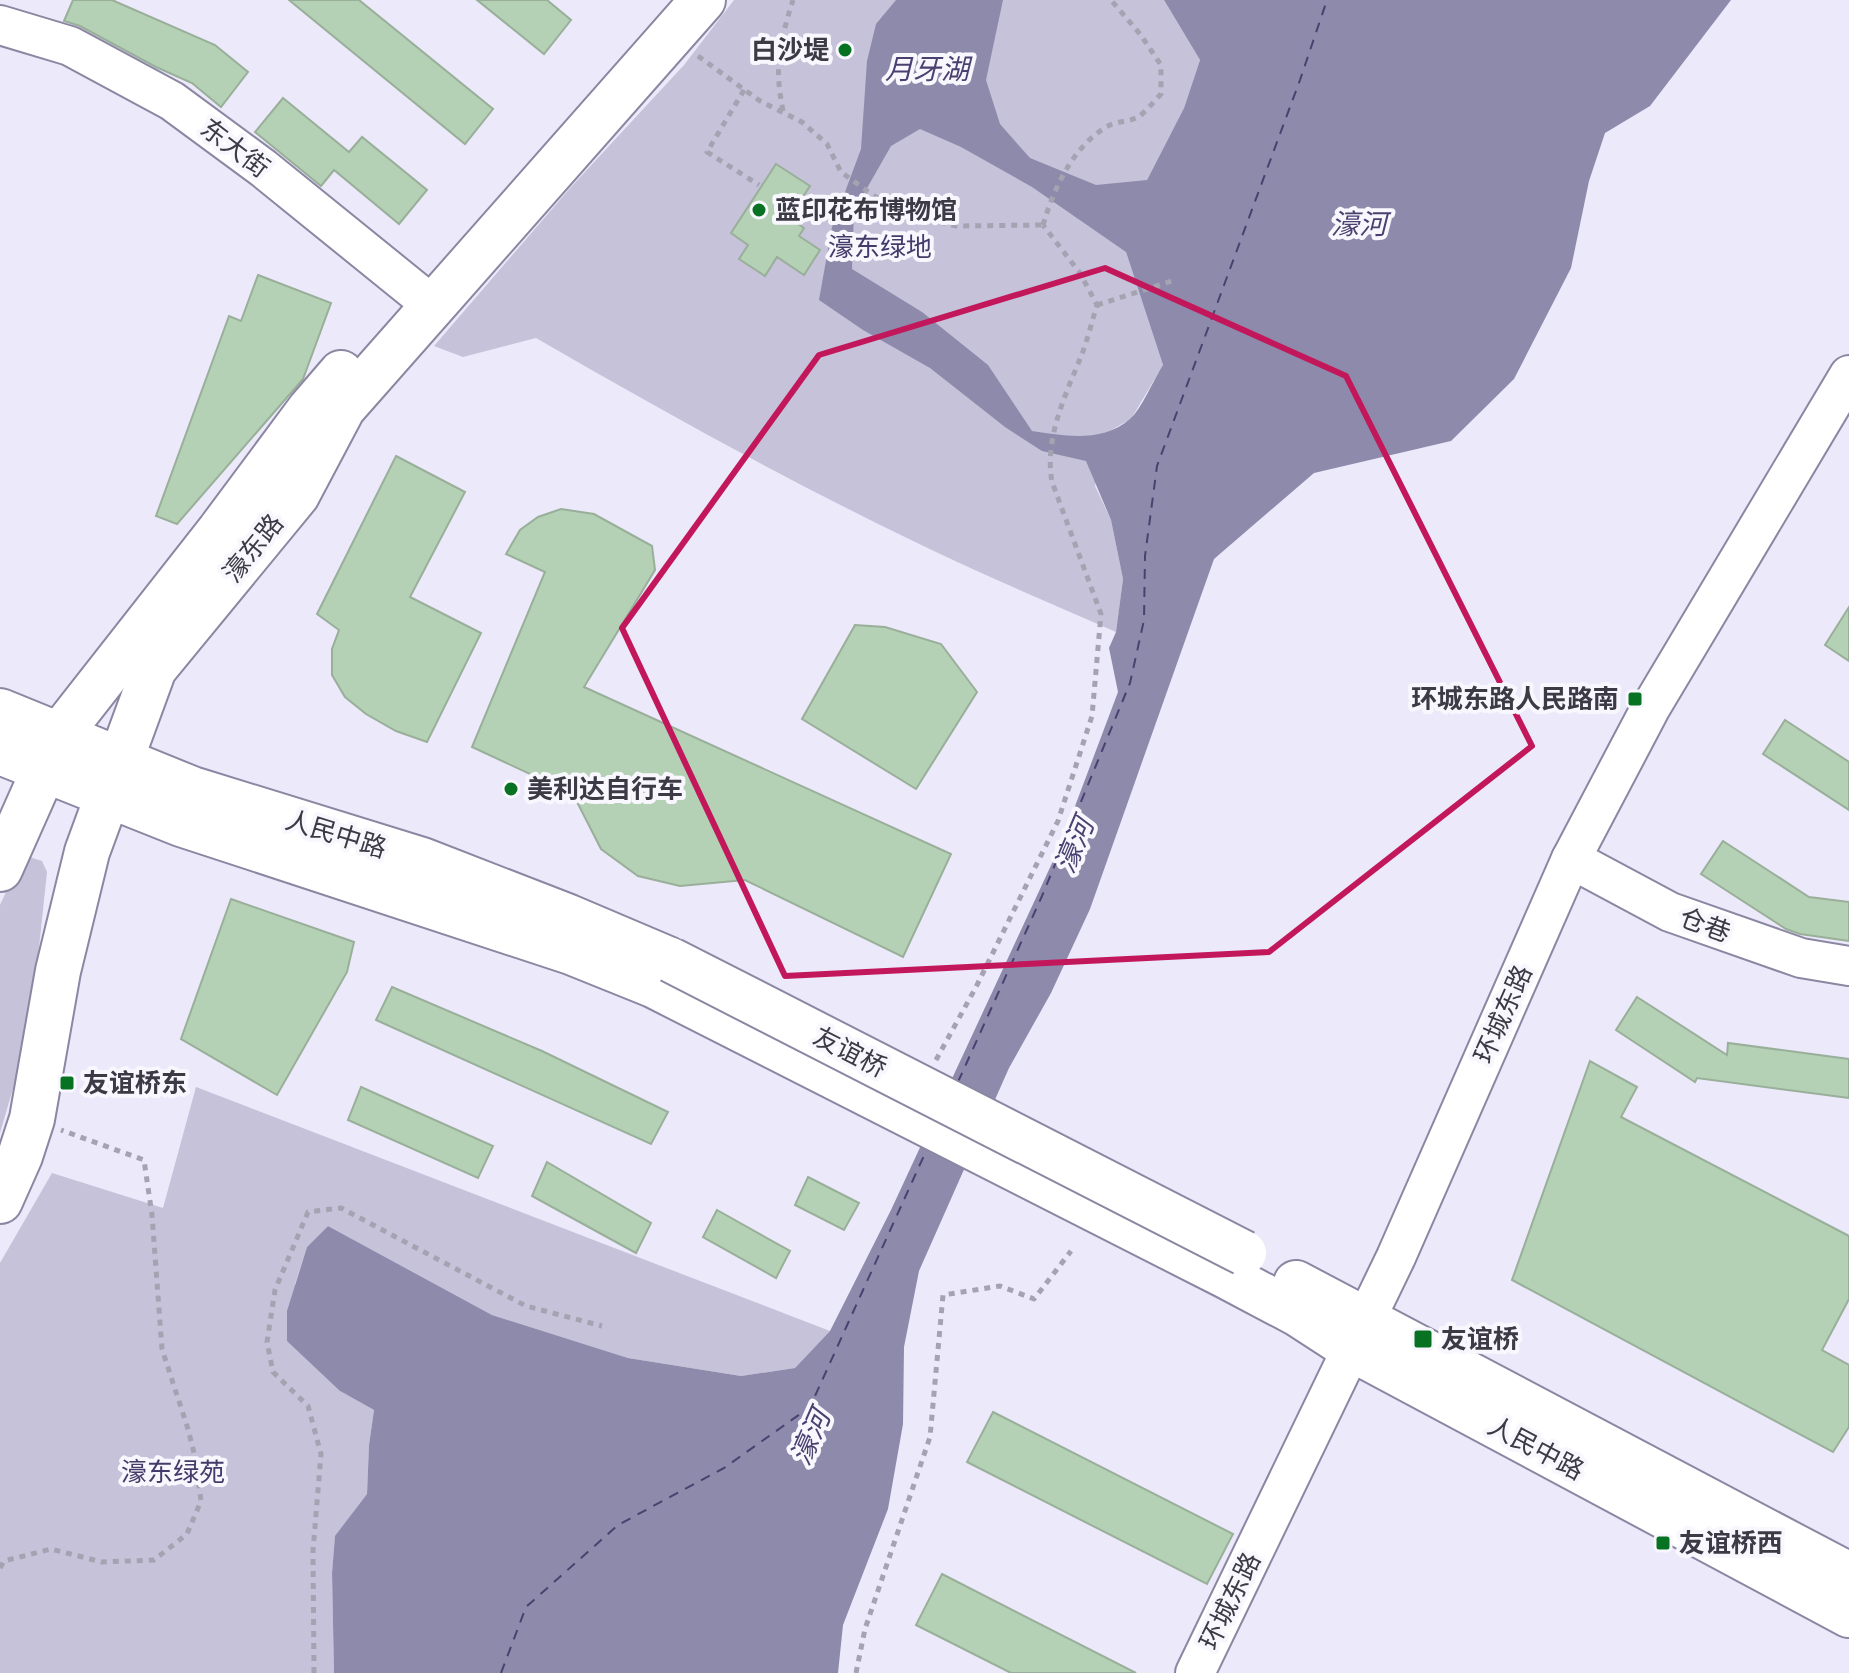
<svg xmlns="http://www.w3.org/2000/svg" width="1849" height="1673" font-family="Poppins,'Noto Sans SC',sans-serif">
	<rect width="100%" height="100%" fill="#ebe9fa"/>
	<g fill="#c5c2d9">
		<path d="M734 0H1164L1200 60 1184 108 1147 180 1126 252 1163 365 1131 419 1104 434 1095 486 1111 520 1123 579 1116 632C1066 610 1016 589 966 566 819 498 676 419 536 338L463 357 434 346 571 187 684 65Z"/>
		<polygon points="26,856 42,861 47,872 32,1013 26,1044 0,1133 0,905 19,864"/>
		<polygon points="196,1087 830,1331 795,1368 741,1376 628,1358 492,1315 328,1226 307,1247 295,1284 340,1391 374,1410 369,1445 367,1494 335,1537 332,1573 334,1673 0,1673 0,1263 52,1173 163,1208"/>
	</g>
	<path fill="#8e8aab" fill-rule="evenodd" d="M896 0H1003L986 80 1000 124 1030 158 1096 185 1147 180 1184 108 1200 60 1164 0H1731L1650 106 1605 133 1589 181 1571 268 1514 379 1451 441 1314 473 1214 559 1090 909 1051 993 1009 1068 919 1271 904 1347 903 1424 888 1509 843 1625 838 1673H334L332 1573 335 1536 367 1494 369 1445 374 1410 340 1391 287 1341V1311L307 1247 328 1226 492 1315 628 1358 741 1376 795 1368 830 1331 891 1210 1060 846 1118 692 1109 648 1116 632 1123 579 1111 520 1086 461 1042 451 1005 427 930 368 863 330 819 300 832 227 861 149 867 61 876 24ZM920 129 961 147 1032 187 1126 252 1163 365C1154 379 1141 410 1130 419 1102 443 1065 436 1032 431L988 365 922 312 852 269 854 211 891 146Z"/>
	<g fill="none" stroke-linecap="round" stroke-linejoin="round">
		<g stroke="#4a4170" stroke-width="2" stroke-dasharray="10 8" stroke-linecap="butt">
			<polyline points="958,1082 1042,896 1130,683 1144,620 1145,556 1157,466 1300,80 1327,0"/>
			<polyline points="501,1673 526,1607 618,1525 724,1468 810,1407 927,1149"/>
		</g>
	</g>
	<g fill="#b4d1b5" stroke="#99af9a" stroke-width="2">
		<polygon points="73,0 112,0 215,45 248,72 221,107 192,83 156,67 80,26 64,21"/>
		<polygon points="289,0 359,0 493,109 465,144"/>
		<polygon points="477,0 547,0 571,20 544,54"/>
		<polygon points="283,98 349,152 362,137 427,190 399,224 334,170 321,186 255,132"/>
		<polygon points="776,164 810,186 789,218 804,228 799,236 820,250 804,275 777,257 765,276 739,259 748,245 731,233"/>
		<polygon points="258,275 331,303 303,379 177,524 156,516 229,316 241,321"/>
		<polygon points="396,456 465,492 410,597 481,633 427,742 396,731 366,714 345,697 332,675 332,649 339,630 317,614"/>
		<polygon points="561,509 594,514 652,546 655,570 584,687 951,854 903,957 745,880 680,886 638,876 601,849 573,794 472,747 545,572 506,554 520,530 538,517"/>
		<polygon points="1849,607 1849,661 1825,645"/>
		<polygon points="855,625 885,627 941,644 977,692 916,789 802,719"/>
		<polygon points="1785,720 1849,762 1849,810 1763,754"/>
		<polygon points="1723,841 1809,897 1849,902 1849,941 1800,934 1786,929 1701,874"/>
		<polygon points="231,899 354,942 347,972 277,1095 181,1039"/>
		<polygon points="392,987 542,1051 668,1112 651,1144 376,1020"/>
		<polygon points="1637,997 1727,1055 1728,1043 1849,1059 1849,1098 1697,1078 1695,1082 1616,1030"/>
		<polygon points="1590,1061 1637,1087 1621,1117 1849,1236 1849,1299 1822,1350 1849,1365 1849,1427 1833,1452 1512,1280"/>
		<polygon points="361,1087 493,1146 478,1178 348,1120"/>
		<polygon points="547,1162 651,1223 636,1253 532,1196"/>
		<polygon points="808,1177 859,1203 844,1230 795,1205"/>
		<polygon points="717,1210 790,1251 776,1278 703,1237"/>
		<polygon points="993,1412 1233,1534 1207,1584 967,1462"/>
		<polygon points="942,1574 1136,1673 1011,1673 916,1625"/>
	</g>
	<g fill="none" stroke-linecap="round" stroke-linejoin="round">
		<g stroke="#8b87a2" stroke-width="42">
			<g id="minor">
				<path d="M0 25 70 46 172 101 263 168 421 296C433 301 437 298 446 290"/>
				<polyline points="1571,859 1670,912 1801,958 1849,966"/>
				<polyline points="1195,1673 1396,1257 1571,859 1651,707 1849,375"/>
			</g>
		</g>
		<g stroke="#8b87a2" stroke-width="48">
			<g id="major">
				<polyline points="0,711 192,789 422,860 569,917 668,959"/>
				<polyline points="0,752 181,824 571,952 653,985 1226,1276 1298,1314 1352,1349 1849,1615"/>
				<polyline points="0,869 60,734 220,530 310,409 341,373"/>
				<polyline points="0,1201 20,1156 32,1119 58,971 87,852 154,669 297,495 343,408 703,0"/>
				<polyline points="1296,1283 1849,1575"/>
			</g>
		</g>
		<g stroke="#a5a3b2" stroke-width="5" stroke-dasharray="6 6" stroke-linecap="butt">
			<polyline points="698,56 760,101 802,122 827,144 841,172 874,196 918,217 956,226 1043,225"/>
			<polyline points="744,90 707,152 759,185"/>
			<path d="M783 111C774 65 779 45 793 0"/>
			<path d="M1043 225C1054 188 1073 146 1108 126 1117 121 1129 122 1138 117 1146 112 1154 101 1161 94V65L1140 34 1111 0"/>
			<polyline points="1097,305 1172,281"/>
			<path d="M936 1060 976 987 1058 821 1092 716 1101 614 1052 482C1044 438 1066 394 1082 354 1088 338 1092 321 1097 305L1080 273 1043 225"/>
			<polyline points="0,1568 4,1561 51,1549 102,1562 154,1560 187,1534 201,1501 196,1461 188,1429 162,1349 152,1215 144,1160 61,1130"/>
			<polyline points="314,1673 313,1551 321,1454 308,1406 273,1372 267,1342 275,1290 308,1212 341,1208 526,1306 602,1326"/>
			<polyline points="856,1673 865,1629 930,1437 943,1295 1000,1286 1034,1299 1071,1251"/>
		</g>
		<use href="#minor" stroke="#fff" stroke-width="38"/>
		<use href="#major" stroke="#fff" stroke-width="44"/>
		<g stroke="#8b87a2" stroke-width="48" stroke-linecap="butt">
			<polyline id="major-bridge" points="671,960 1244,1253"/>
		</g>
		<use href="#major-bridge" stroke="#fff" stroke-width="44"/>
	</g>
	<path fill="none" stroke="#c2185b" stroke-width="6" stroke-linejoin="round" d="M1105 268 1346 376 1532 746 1269 952 785 976 622 628 819 355Z"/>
	<g fill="#087223" stroke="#f8f7fd" stroke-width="3">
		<circle cx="845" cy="50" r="8"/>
		<circle cx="759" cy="210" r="8"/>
		<rect x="1627" y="691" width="16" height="16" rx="4"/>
		<circle cx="511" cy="789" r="8"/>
		<rect x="59" y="1075" width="16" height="16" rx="4"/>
		<rect x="1413" y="1329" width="20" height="20" rx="4"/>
		<rect x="1655" y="1535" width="16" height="16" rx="4"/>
	</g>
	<g text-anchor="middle" stroke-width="8" stroke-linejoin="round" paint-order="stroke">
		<g font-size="26" font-weight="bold" fill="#3b3a45" stroke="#f8f7fd" text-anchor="start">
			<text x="829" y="59" text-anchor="end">白沙堤</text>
			<text x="775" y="219">蓝印花布博物馆</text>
			<text x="1619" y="708" text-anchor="end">环城东路人民路南</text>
			<text x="527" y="798">美利达自行车</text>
			<text x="83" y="1092">友谊桥东</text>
			<text x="1441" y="1348">友谊桥</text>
			<text x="1679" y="1552">友谊桥西</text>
		</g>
		<g font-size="26" fill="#3b3a45" stroke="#f8f7fd">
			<text transform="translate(235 148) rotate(37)" y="9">东大街</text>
			<text transform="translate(253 548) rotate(-51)" y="9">濠东路</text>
			<text transform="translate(336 834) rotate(17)" y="9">人民中路</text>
			<text transform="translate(1705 925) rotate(20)" y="9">仓巷</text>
			<text transform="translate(1503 1014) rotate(-66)" y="9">环城东路</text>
			<text transform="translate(850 1052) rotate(27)" y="9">友谊桥</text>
			<text transform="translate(1536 1448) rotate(28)" y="9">人民中路</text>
			<text transform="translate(1230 1601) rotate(-64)" y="9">环城东路</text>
		</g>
		<g font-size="26" fill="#443b6a" stroke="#f8f7fd">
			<text x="880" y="256">濠东绿地</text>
			<text x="173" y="1481">濠东绿苑</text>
		</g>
		<g font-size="28" font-style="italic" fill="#4a4170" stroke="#f8f7fd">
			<text x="927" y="79">月牙湖</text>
			<text x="1359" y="234">濠河</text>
			<text transform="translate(1074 845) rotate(-67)" y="10">濠河</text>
			<text transform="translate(810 1437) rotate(-66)" y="10">濠河</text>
		</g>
	</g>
</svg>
